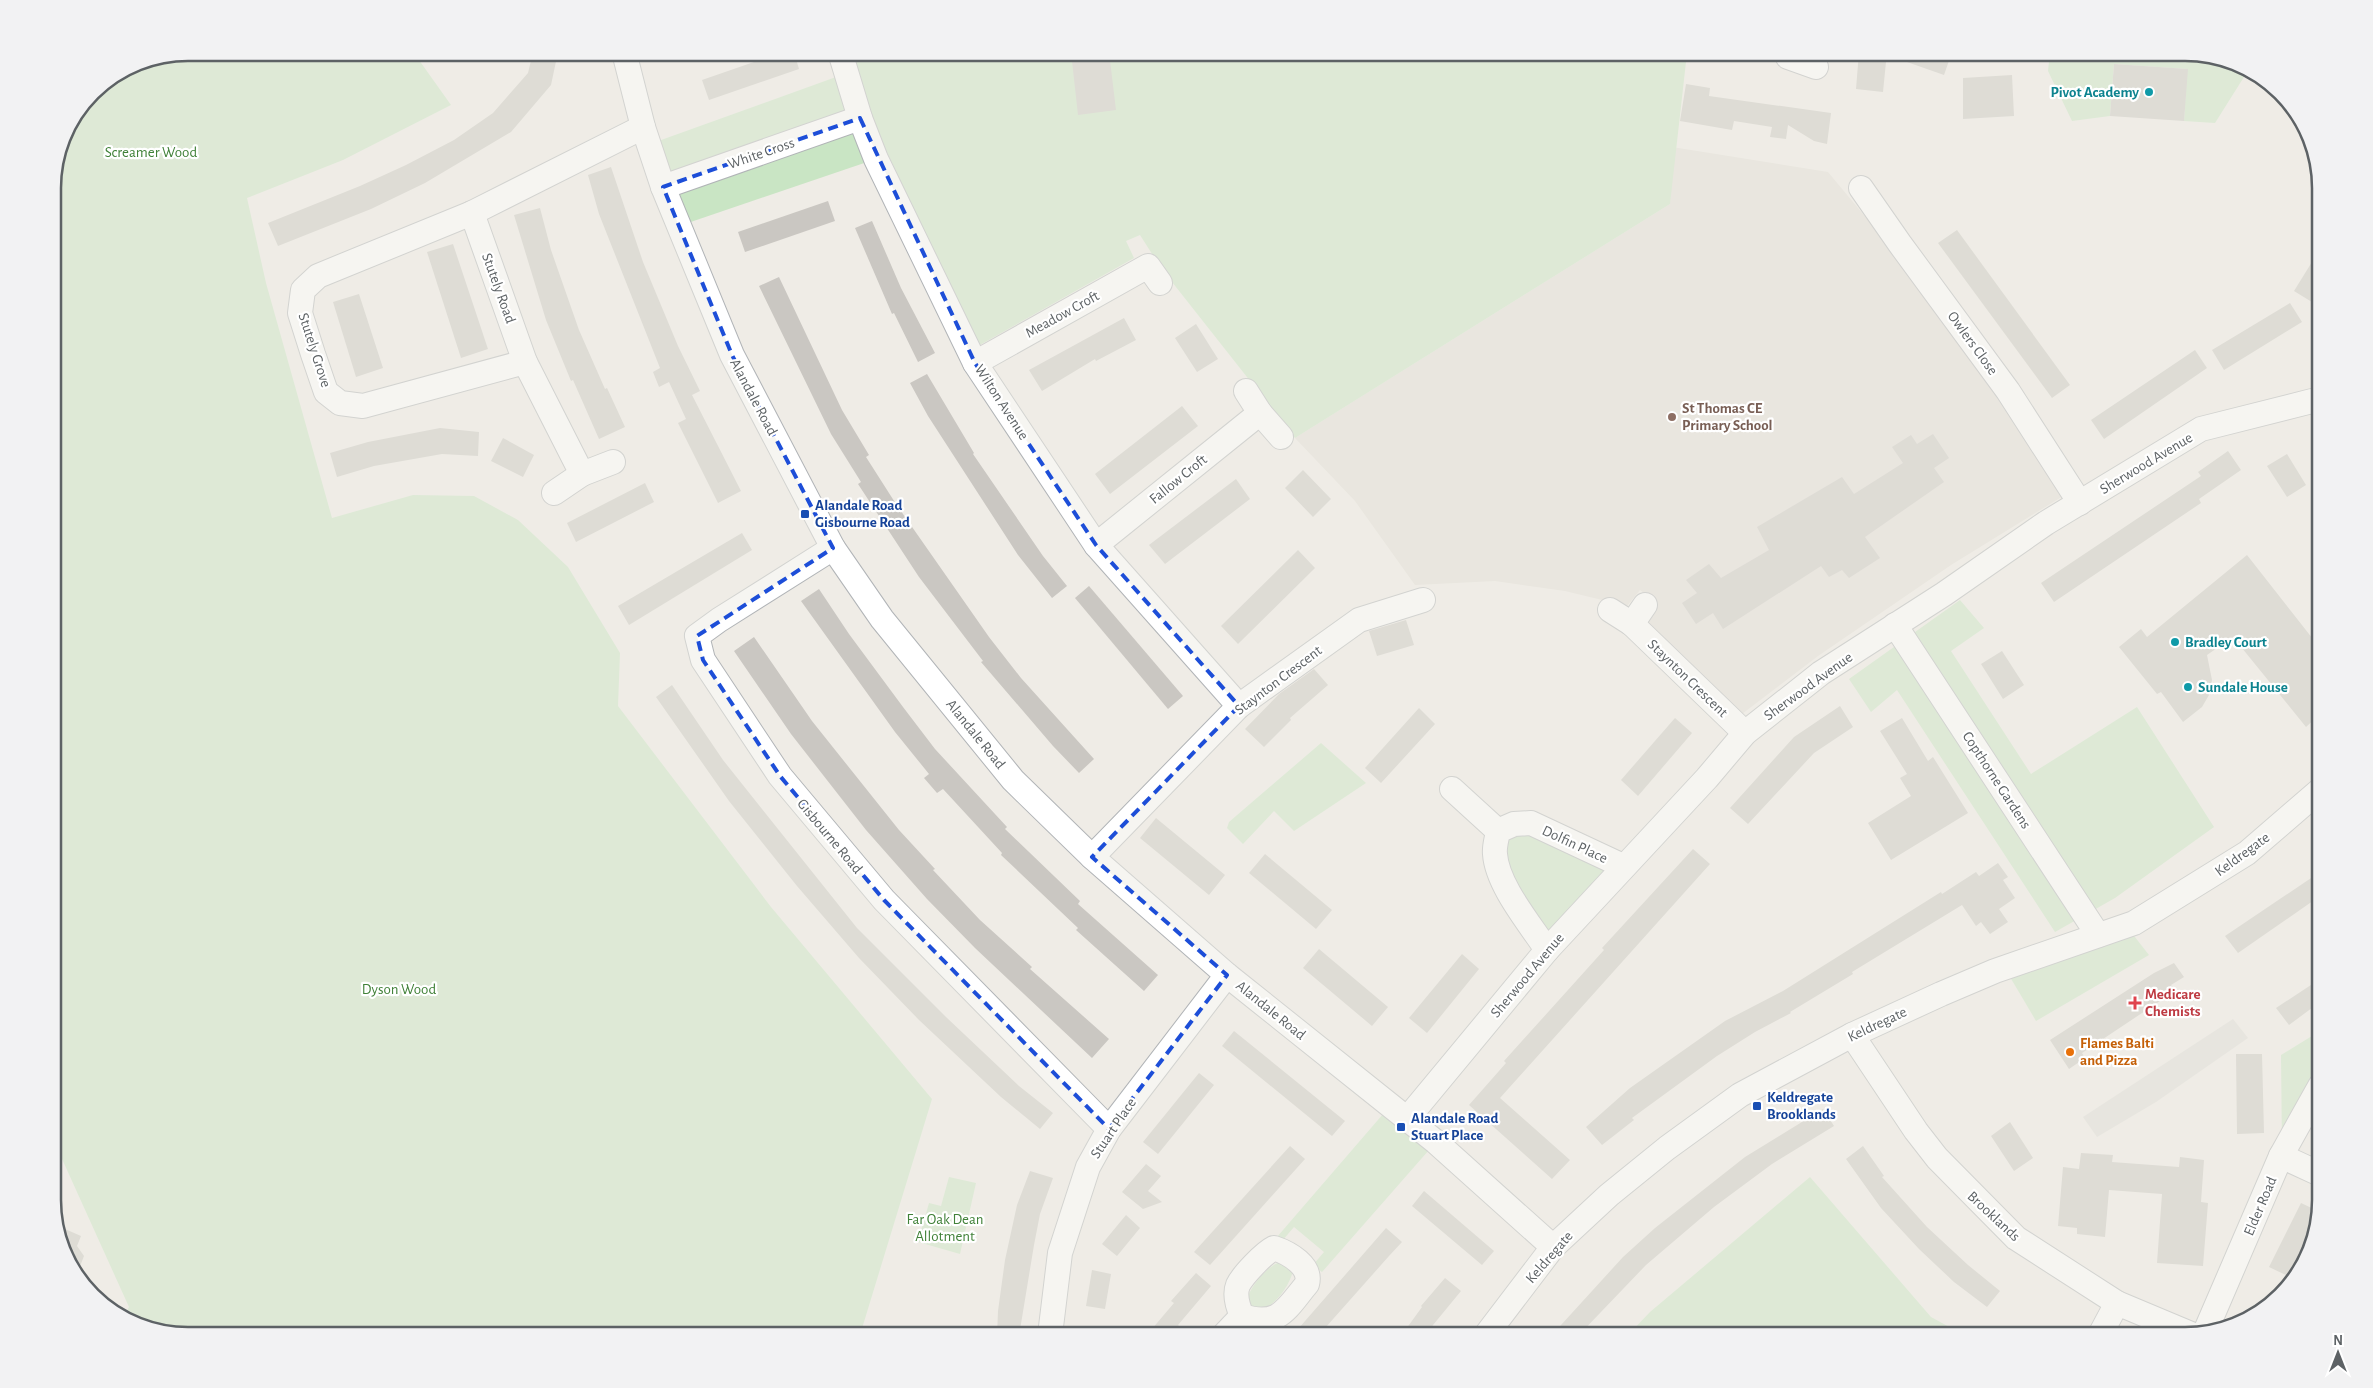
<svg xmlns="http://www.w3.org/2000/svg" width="2373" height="1388" font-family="'Alegreya Sans',sans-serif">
	<rect width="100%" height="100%" fill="#efece6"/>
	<polygon fill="#dedbd8" points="2233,1019 2248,1038 2156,1102 2097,1137 2083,1117"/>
	<polygon fill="#e2ddd7" points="1672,147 1828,172 1892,249 2001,396 2063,496 1951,565 1818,656 1738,717 1643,625 1658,603 1640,590 1627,606 1565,591 1495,581 1415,585 1355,501 1295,438 1670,204"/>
	<g fill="#c9e5c4">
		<polygon points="188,52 414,53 451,105 343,160 247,198 266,283 332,518 413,495 474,496 518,520 568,567 620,653 618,706 771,907 932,1099 860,1335 188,1335 123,1318 129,1307 53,1139 53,179 63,136 92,92 136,63"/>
		<polygon points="2050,52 2185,53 2249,69 2215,123 2184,121 2187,69 2114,64 2110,116 2072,121 2048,71"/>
		<polygon points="854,53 1687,53 1670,204 1295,438 1161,268 1140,235 1126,241 1134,258 978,346 869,114"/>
		<polygon points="836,77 876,159 679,226 650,144"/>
		<polygon points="1960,600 1984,628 1951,651 2031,774 2137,707 2214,827 2115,898 2055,932 1897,690 1871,712 1849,679"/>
		<polygon points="1321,743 1366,783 1294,831 1274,811 1243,844 1227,828 1229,822"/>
		<polygon points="1514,824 1623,866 1547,950 1523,914 1498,831"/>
		<polygon points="2131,932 2149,955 2036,1021 2010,977"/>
		<polygon points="2320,1031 2320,1086 2282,1150 2281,1055"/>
		<polygon points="1390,1106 1436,1142 1322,1272 1313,1265 1324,1252 1294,1227 1282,1241 1277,1237"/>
		<polygon points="949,1177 976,1183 960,1254 918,1242 929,1203 941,1206"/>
		<polygon points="1810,1177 1931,1317 1964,1335 1628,1335 1650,1312"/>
		<path d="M1280 1262 1293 1271C1289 1287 1276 1303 1262 1311L1251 1307 1247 1299C1251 1286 1266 1267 1280 1262Z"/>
	</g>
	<g fill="#cac7c2">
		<polygon points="533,52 558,52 551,85 511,132 425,183 371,209 278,246 268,223 360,186 406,165 454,140 493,113 528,73"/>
		<polygon points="783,52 794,52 799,69 709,100 702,80"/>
		<polygon points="1071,52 1109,52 1116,110 1078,115"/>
		<polygon points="1859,52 1887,52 1883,92 1856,89"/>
		<polygon points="1888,52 1952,52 1944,75 1887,55"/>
		<polygon points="2114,64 2188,69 2184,121 2110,116"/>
		<polygon points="2012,75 2014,116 1963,119 1963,78"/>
		<polygon points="1686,84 1710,88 1709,96 1831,113 1827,144 1814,141 1788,125 1786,139 1770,137 1772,127 1734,121 1732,130 1680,121"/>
		<polygon points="611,167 643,262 678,346 700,391 692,395 741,491 718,503 678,423 686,419 669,382 659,387 653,372 660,368 599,214 588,175"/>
		<polygon points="828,201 835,221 745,252 738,232"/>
		<polygon points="540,208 551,250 579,330 605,389 607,388 625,427 599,439 573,380 571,381 546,320 514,215"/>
		<polygon points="872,221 901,288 935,353 918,362 894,313 892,314 855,228"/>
		<polygon points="1957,230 2070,385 2052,398 1938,243"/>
		<polygon points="453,244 488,349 461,358 427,252"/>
		<polygon points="2320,249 2320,307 2294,291"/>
		<polygon points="779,277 842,410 869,455 866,457 896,504 989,637 1021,678 1094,759 1079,773 1053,746 981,662 983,661 919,577 858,484 861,482 831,434 759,286"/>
		<polygon points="359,294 383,368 356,377 333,302"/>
		<polygon points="2290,303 2302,322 2224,370 2212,350"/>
		<polygon points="1124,318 1136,340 1096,361 1095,359 1042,391 1029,370"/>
		<polygon points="1196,324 1218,359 1197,372 1175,338"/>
		<polygon points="2195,350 2207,368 2104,439 2091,420"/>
		<polygon points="927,374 974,453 973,454 1043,556 1067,586 1052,598 1018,555 928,416 910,383"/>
		<polygon points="1182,406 1198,426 1110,494 1095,474"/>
		<polygon points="440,428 479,432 478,456 442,454 374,466 337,477 330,453 368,442"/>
		<polygon points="1933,434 1949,458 1934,468 1944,482 1865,537 1880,558 1849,578 1842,570 1829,577 1821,566 1723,629 1713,613 1696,624 1682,603 1697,593 1686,580 1709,564 1721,578 1769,550 1757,527 1842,477 1854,494 1903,463 1892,447 1911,435 1917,444"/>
		<polygon points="503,438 534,455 523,477 491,461"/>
		<polygon points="2228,451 2241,470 2199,499 2201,503 2054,602 2041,583 2201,476 2198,472"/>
		<polygon points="2287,454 2306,485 2287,497 2267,466"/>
		<polygon points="1303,470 1331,499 1313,517 1285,488"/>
		<polygon points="1236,479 1250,499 1165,564 1149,545"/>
		<polygon points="645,483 654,502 576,542 567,523"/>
		<polygon points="742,533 752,550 629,625 618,606"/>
		<polygon points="1298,550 1315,568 1238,644 1221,626"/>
		<polygon points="2247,555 2320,648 2320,714 2306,727 2233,637 2207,655 2212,680 2209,695 2202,707 2183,722 2161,692 2157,694 2119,647 2141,629 2147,637"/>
		<polygon points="1089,586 1183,696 1168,709 1075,598"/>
		<polygon points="819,589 849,634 903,707 935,749 1007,827 1005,829 1080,901 1078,904 1158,975 1144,991 1076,930 1078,928 1001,855 1002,853 943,789 937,793 924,778 929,774 895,732 801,601"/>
		<polygon points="1406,620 1414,645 1377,656 1369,631"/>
		<polygon points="754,637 812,721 899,830 935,869 933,870 980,920 1032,967 1030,969 1109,1039 1092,1058 975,948 927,899 866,830 791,734 734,651"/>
		<polygon points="2002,651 2024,685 2003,699 1981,664"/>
		<polygon points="1314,669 1328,685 1290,718 1291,720 1264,747 1245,729 1279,694"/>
		<polygon points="672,685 723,760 857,928 946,1017 1019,1086 1053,1113 1040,1129 1001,1097 919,1020 859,958 797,886 729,801 656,697"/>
		<polygon points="1840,706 1853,727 1814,753 1748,824 1730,808 1794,737"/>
		<polygon points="1419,708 1435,724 1381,783 1365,768"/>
		<polygon points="1675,718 1692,733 1638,796 1621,780"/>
		<polygon points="1902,718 1928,761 1933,757 1968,813 1891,860 1868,823 1911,796 1900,778 1907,774 1880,731"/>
		<polygon points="1156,818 1225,875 1209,895 1140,838"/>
		<polygon points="1693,849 1710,864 1500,1098 1570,1160 1552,1179 1469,1105 1506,1063 1504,1061 1604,950 1602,948"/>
		<polygon points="1265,854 1332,910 1316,929 1249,873"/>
		<polygon points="1998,863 2008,877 2003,880 2015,898 1999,909 2008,922 1990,934 1981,922 1976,926 1962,905 1852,972 1853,974 1790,1012 1791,1013 1755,1032 1717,1056 1632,1118 1634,1120 1602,1145 1586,1127 1630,1088 1725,1021 1783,991 1941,892 1942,894 1976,872 1979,876"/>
		<polygon points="2320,872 2320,896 2238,953 2225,936"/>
		<polygon points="1319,949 1388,1007 1372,1026 1303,968"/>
		<polygon points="1462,954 1479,969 1427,1033 1409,1018"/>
		<polygon points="2174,963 2184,977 2171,985 2175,991 2082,1053 2085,1058 2069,1069 2050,1040 2154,973"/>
		<polygon points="2320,979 2320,1002 2289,1025 2276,1008"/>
		<polygon points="1234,1031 1345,1121 1332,1136 1222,1046"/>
		<polygon points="2236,1054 2262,1054 2264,1133 2237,1134"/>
		<polygon points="1199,1073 1214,1085 1158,1154 1143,1142"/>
		<polygon points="1823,1109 1834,1126 1772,1164 1714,1207 1646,1265 1578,1336 1551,1336 1623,1257 1655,1228 1745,1157"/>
		<polygon points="2010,1122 2033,1158 2014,1171 1991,1136"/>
		<polygon points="1290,1146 1305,1159 1210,1265 1194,1252"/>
		<polygon points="1863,1146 1884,1176 1882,1177 1927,1227 1968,1265 2000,1291 1987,1307 1954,1282 1919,1249 1881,1208 1846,1159"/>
		<polygon points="2081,1153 2113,1155 2112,1162 2179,1167 2180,1157 2204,1160 2201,1202 2208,1203 2203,1266 2157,1263 2162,1194 2109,1190 2105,1237 2077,1234 2077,1228 2058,1226 2063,1167 2079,1169"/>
		<polygon points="1146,1164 1161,1176 1148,1191 1162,1202 1143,1209 1122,1192"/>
		<polygon points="1030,1171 1053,1178 1040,1214 1034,1245 1019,1336 997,1336 998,1311 1005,1260 1017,1205"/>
		<polygon points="1424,1191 1494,1251 1482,1265 1412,1206"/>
		<polygon points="2301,1203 2318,1211 2309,1244 2292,1278 2269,1267"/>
		<polygon points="1126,1215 1140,1228 1117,1256 1102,1244"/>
		<polygon points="59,1221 65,1229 81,1236 77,1246 84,1256 77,1274 71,1268 57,1223"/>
		<polygon points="1386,1228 1402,1242 1389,1256 1318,1336 1292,1336"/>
		<polygon points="1092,1270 1111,1274 1105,1309 1086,1306"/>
		<polygon points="1196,1273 1211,1286 1178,1325 1180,1327 1172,1336 1146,1336 1174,1303 1171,1301"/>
		<polygon points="1445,1278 1461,1291 1424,1336 1401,1336 1422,1307 1421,1306"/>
	</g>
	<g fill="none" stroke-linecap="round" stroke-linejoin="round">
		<g stroke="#b1b4b7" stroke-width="26">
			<g id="minor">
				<polyline points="624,52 643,127 663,187 732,355 833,548 882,619 1013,780 1092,857 1227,975 1436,1142 1553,1247"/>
				<polyline points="840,52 860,118 876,159 975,363 1096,545 1239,706"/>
				<polyline points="1785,52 1788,57 1816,67"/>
				<polyline points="663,187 860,118"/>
				<polyline points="1861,188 1900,244 2008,391 2080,503"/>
				<polyline points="472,213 525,362"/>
				<polyline points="975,363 1148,266 1160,283"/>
				<polyline points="1246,391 1260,413"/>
				<polyline points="582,474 613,462"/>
				<polyline points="554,493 582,474 525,362 363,406 340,403 326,392 313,354 300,313 303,290 318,276 472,213 643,127"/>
				<polyline points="1096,545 1260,413 1281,437"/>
				<polyline points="833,548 719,620 697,636 703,660 780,776 884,900 1109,1129"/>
				<polyline points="1610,610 1632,624 1745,733"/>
				<polyline points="1632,624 1645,605"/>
				<polyline points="1895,625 2098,935"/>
				<polyline points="1452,789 1498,831"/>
				<polyline points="1092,857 1239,706 1359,620 1423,600"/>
				<path d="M1547 950C1530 924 1497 885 1495 854 1494 847 1497 838 1498 831L1514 824 1531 823 1623 866"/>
				<polyline points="1852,1035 1916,1131 1937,1158 2016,1238 2117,1303 2191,1334"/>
				<polyline points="1407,1119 1547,950 1707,778 1745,733 1821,673 1944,594 2046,523 2201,429 2312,401 2320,404"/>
				<polyline points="2281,1156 2320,1174"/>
				<path d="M1274 1248C1289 1253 1312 1266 1307 1284 1286 1309 1279 1328 1242 1316 1238 1307 1234 1295 1238 1285 1243 1275 1264 1253 1274 1248Z"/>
				<polyline points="2206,1330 2281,1156 2320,1086"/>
				<polyline points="1050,1335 1060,1253 1088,1167 1109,1129 1227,975"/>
				<polyline points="1224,1335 1242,1316"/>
				<polyline points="1486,1335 1553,1247 1609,1195 1667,1148 1740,1095 1852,1035 1941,994 1995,971 2134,923 2247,853 2320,790"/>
				<polyline points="2100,1335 2117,1303"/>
			</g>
		</g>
		<use href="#minor" stroke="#fff" stroke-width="24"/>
	</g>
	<path d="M0 0H2373V1388H0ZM860 118 975 363 1096 545 1239 706 1092 857 1227 975 1109 1129 884 900 780 776 703 660 697 636 833 548 732 355 663 187Z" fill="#efece6" fill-opacity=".55" fill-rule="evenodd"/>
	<path fill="none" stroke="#1d4ed8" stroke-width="4" stroke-dasharray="10 6" stroke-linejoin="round" d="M860 118 975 363 1096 545 1239 706 1092 857 1227 975 1109 1129 884 900 780 776 703 660 697 636 833 548 732 355 663 187Z"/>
	<g fill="#0f9aa8" stroke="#fff" stroke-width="2">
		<circle cx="2149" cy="92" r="5"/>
		<circle cx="2175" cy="642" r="5"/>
		<circle cx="2188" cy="687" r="5"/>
	</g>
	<circle fill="#8d6e63" stroke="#fff" stroke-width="2" cx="1672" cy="417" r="5"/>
	<g fill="#1a4fb4" stroke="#fff" stroke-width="2">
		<rect x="800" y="509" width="10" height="10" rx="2.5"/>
		<rect x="1752" y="1101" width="10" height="10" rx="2.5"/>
		<rect x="1396" y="1122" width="10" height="10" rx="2.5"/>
	</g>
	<path fill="#e0444e" stroke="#fff" stroke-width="2" d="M2132.5 995.5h5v5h5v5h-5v5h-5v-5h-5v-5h5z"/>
	<circle fill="#e8710a" stroke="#fff" stroke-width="2" cx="2070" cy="1052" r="5"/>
	<g text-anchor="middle" stroke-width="4.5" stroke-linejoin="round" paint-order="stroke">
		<g font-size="15" font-weight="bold" fill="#0d838f" stroke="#fff" text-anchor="start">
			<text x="2139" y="97" text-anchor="end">Pivot Academy</text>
			<text x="2185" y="647">Bradley Court</text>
			<text x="2198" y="692">Sundale House</text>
		</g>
		<g font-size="15" fill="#408138" stroke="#fff">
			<text x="151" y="157">Screamer Wood</text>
			<text x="399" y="994">Dyson Wood</text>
			<text x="945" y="1224">Far Oak Dean<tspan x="945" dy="17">Allotment</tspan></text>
		</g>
		<g font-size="15" fill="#5d6265" stroke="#fff">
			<text transform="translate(761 153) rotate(-19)" y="5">White Cross</text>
			<text transform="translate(499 288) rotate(70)" y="5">Stutely Road</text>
			<text transform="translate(1062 314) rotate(-29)" y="5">Meadow Croft</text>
			<text transform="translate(1973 343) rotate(54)" y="5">Owlers Close</text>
			<text transform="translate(315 350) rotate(72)" y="5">Stutely Grove</text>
			<text transform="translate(754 397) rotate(62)" y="5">Alandale Road</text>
			<text transform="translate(1002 402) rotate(57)" y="5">Wilton Avenue</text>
			<text transform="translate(2146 463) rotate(-31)" y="5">Sherwood Avenue</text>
			<text transform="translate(1178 479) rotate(-39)" y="5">Fallow Croft</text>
			<text transform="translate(1688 678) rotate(44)" y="5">Staynton Crescent</text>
			<text transform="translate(1278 680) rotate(-37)" y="5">Staynton Crescent</text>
			<text transform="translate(1808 686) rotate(-36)" y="5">Sherwood Avenue</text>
			<text transform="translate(976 734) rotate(51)" y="5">Alandale Road</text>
			<text transform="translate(1997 780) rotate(57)" y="5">Copthorne Gardens</text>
			<text transform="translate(830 836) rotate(50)" y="5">Gisbourne Road</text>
			<text transform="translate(1575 844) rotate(25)" y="5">Dolfin Place</text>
			<text transform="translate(2242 854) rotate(-36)" y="5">Keldregate</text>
			<text transform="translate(1527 975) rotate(-50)" y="5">Sherwood Avenue</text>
			<text transform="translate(1271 1010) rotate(39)" y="5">Alandale Road</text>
			<text transform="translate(1877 1024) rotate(-25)" y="5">Keldregate</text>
			<text transform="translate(1113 1128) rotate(-56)" y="5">Stuart Place</text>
			<text transform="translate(2260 1206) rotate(-67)" y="5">Elder Road</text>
			<text transform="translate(1994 1216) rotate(43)" y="5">Brooklands</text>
			<text transform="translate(1549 1257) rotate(-49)" y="5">Keldregate</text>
		</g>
		<g font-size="15" font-weight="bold" fill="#785e54" stroke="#fff" text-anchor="start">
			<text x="1682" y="413">St Thomas CE<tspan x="1682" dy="17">Primary School</tspan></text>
		</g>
		<g font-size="15" font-weight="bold" fill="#164399" stroke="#fff" text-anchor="start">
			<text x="815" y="510">Alandale Road<tspan x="815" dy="17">Gisbourne Road</tspan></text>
			<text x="1767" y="1102">Keldregate<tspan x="1767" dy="17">Brooklands</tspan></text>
			<text x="1411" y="1123">Alandale Road<tspan x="1411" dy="17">Stuart Place</tspan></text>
		</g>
		<g font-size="15" font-weight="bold" fill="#be3a42" stroke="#fff" text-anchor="start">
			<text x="2145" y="999">Medicare<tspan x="2145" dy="17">Chemists</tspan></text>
		</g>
		<g font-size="15" font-weight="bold" fill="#c56008" stroke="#fff" text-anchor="start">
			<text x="2080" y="1048">Flames Balti<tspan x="2080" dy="17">and Pizza</tspan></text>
		</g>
	</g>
	<path d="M0 0H2373V1388H0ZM188 61H2185A127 127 0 0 1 2312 188V1200A127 127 0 0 1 2185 1327H188A127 127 0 0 1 61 1200V188A127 127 0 0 1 188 61Z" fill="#f2f2f3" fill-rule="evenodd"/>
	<path fill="none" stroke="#5d6265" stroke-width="2.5" d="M188 61H2185A127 127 0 0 1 2312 188V1200A127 127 0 0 1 2185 1327H188A127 127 0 0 1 61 1200V188A127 127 0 0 1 188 61Z"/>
	<g transform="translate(2338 1353)" stroke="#ffffff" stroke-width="4" paint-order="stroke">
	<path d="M0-4L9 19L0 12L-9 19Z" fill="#5d6265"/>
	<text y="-8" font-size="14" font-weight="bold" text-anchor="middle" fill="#5d6265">N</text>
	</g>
</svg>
